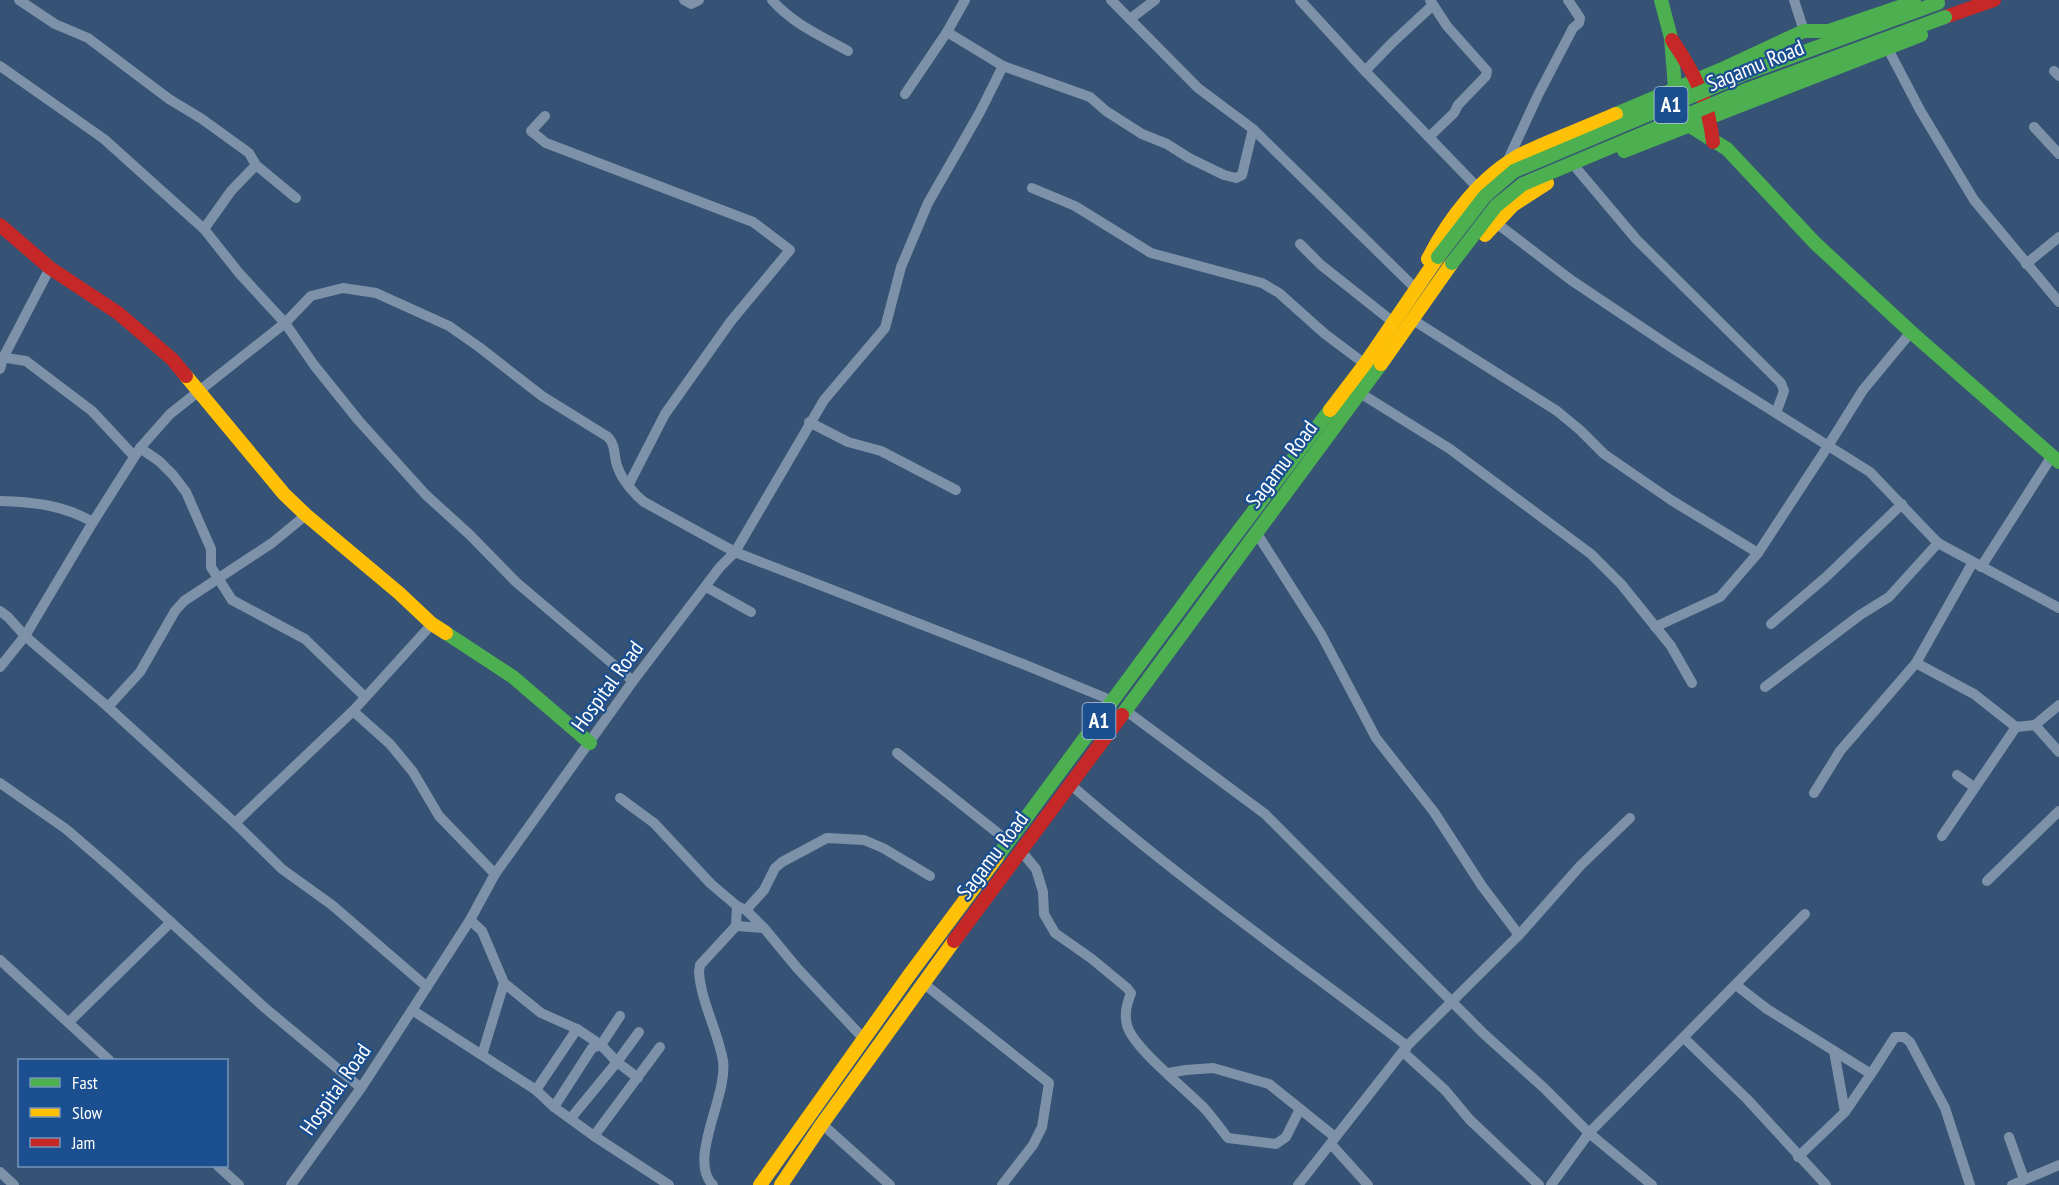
<svg xmlns="http://www.w3.org/2000/svg" width="2059" height="1185" font-family="'PT Sans Narrow',sans-serif">
	<rect width="100%" height="100%" fill="#365274"/>
	<g fill="none" stroke-linecap="round" stroke-linejoin="round">
		<g stroke="#7d92a8" stroke-width="10">
			<polyline points="19,0 55,24 88,38 169,99 202,119 249,153 256,165 296,198"/>
			<polyline points="684,0 691,4 699,0"/>
			<path d="M772 0C793 24 821 36 848 51"/>
			<polyline points="1111,0 1198,88 1253,129 1416,289"/>
			<polyline points="1300,0 1365,71 1479,189"/>
			<polyline points="1794,0 1804,31"/>
			<polyline points="1130,19 1155,0"/>
			<polyline points="947,32 1003,66 1090,97 1106,111 1142,134 1167,144 1189,158 1224,175 1236,178 1242,175 1253,129"/>
			<polyline points="1888,49 1920,110 1974,200 2059,302"/>
			<polyline points="0,66 104,139 204,229 239,273 285,323 314,365 359,421 426,495 470,535 516,582 633,681"/>
			<polyline points="1365,71 1393,42 1433,5"/>
			<polyline points="2054,71 2059,76"/>
			<polyline points="905,94 947,32 965,0"/>
			<polyline points="545,116 531,131 546,143 753,222 790,250 731,321 665,414 629,484"/>
			<polyline points="2034,127 2059,154"/>
			<polyline points="1429,137 1454,113 1458,105 1486,76 1487,71 1447,26 1430,0"/>
			<polyline points="1507,162 1538,95 1573,28 1579,23 1580,18 1568,0"/>
			<polyline points="1577,169 1636,239 1781,383 1784,391 1776,413"/>
			<polyline points="1032,188 1075,206 1151,253 1262,283 1279,293 1325,334 1365,364"/>
			<polyline points="1495,222 1571,280 1677,351 1870,472 1938,543 2059,608"/>
			<polyline points="204,229 231,191 256,165"/>
			<polyline points="1300,244 1321,265 1393,322"/>
			<polyline points="2026,264 2059,237"/>
			<polyline points="1413,320 1557,411 1580,430 1604,454 1671,500 1758,553"/>
			<polyline points="0,357 26,361 92,411 134,456"/>
			<polyline points="0,369 3,358 50,268"/>
			<polyline points="1360,393 1450,449 1591,554 1621,584 1671,646 1692,683"/>
			<polyline points="809,422 848,442 881,451 956,490"/>
			<polyline points="140,448 159,461 173,475 186,492 211,549 211,567 232,600 305,639 365,697"/>
			<path d="M0 501C34 502 63 505 93 522"/>
			<polyline points="1256,532 1321,634 1376,738 1434,812 1482,886 1519,935"/>
			<polyline points="1981,567 2052,456"/>
			<polyline points="706,587 751,612"/>
			<polyline points="0,611 8,617 25,636 108,707 235,823 282,869 332,905 427,987"/>
			<polyline points="1771,624 1826,577 1902,504"/>
			<polyline points="1655,627 1720,597 1758,553 1828,446 1863,390 1911,332"/>
			<polyline points="1916,663 1974,694 2016,727"/>
			<path d="M0 667 25 636 93 522 140 448 170 414 285 323 311 296 343 288 376 293 449 326 479 347 542 396 608 437C617 447 613 457 618 468 622 480 635 495 644 502L735 552 824 400 885 328 901 267 928 203 980 112 1003 66"/>
			<polyline points="1765,687 1860,615 1889,597 1938,543"/>
			<polyline points="108,707 140,672 175,611 184,601 272,543 306,515"/>
			<polyline points="1125,710 1265,814 1484,1034 1543,1087 1589,1133 1652,1185"/>
			<polyline points="353,711 390,744 413,772 439,816 495,874"/>
			<polyline points="2035,725 2059,752"/>
			<polyline points="897,753 1009,842"/>
			<polyline points="1957,775 1974,787"/>
			<polyline points="0,783 66,829 117,873 265,1008 361,1088"/>
			<path d="M1071 785C1178 878 1294 960 1407 1046"/>
			<polyline points="1814,793 1840,751 1916,663 1973,562"/>
			<polyline points="620,798 654,823 711,884 737,906 746,910 764,928 798,969 864,1039"/>
			<polyline points="235,823 353,711 432,624"/>
			<polyline points="1942,836 2016,727 2035,725 2059,705"/>
			<path d="M1021 851 1036 869 1043 892 1044 914 1055 933 1092 959 1127 988 1131 993C1127 1004 1124 1013 1127 1025 1132 1047 1187 1090 1205 1109 1213 1118 1220 1128 1228 1138L1276 1144 1286 1137 1300 1109"/>
			<polyline points="1987,881 2059,811"/>
			<polyline points="746,910 764,890 775,868 782,862 827,838 864,840 883,848 930,876"/>
			<polyline points="470,920 482,931 504,983 541,1013 577,1029 601,1045 617,1062 638,1078"/>
			<polyline points="736,926 764,928"/>
			<polyline points="0,960 109,1060"/>
			<polyline points="923,983 1049,1083 1042,1127 1033,1145 1002,1185"/>
			<polyline points="1736,985 1767,1009 1871,1074 1895,1037 1904,1037 1910,1042 1945,1108 1970,1185"/>
			<polyline points="412,1010 536,1090 554,1107 594,1136 669,1185"/>
			<polyline points="69,1022 171,922"/>
			<polyline points="1684,1038 1747,1099 1826,1185"/>
			<polyline points="1406,1049 1403,1052 1445,1090 1470,1120 1539,1185"/>
			<polyline points="1834,1051 1845,1112"/>
			<polyline points="482,1055 504,983"/>
			<polyline points="1168,1073 1186,1070 1213,1068 1269,1084 1335,1137"/>
			<polyline points="536,1090 577,1029"/>
			<polyline points="554,1107 592,1048 601,1045 620,1016"/>
			<polyline points="571,1118 617,1062 639,1032"/>
			<polyline points="822,1124 890,1185"/>
			<polyline points="594,1136 660,1047"/>
			<polyline points="2009,1137 2024,1179"/>
			<polyline points="1331,1144 1368,1185"/>
			<polyline points="1798,1157 1845,1112 1871,1074"/>
			<polyline points="218,1166 239,1185"/>
			<polyline points="0,1172 14,1185"/>
			<polyline points="291,1185 361,1088 412,1010 470,920 495,874 633,681 720,567 735,552 1023,664 1113,701"/>
			<path d="M713 1185C687 1160 728 1096 723 1061 718 1031 701 1002 699 972L700 965 736 926 737 906"/>
			<polyline points="1298,1185 1407,1046 1519,935 1581,865 1630,818"/>
			<polyline points="1551,1185 1589,1133 1805,914"/>
			<polyline points="2012,1185 2059,1165"/>
		</g>
		<g stroke="#4caf50" stroke-width="14">
			<polyline points="1661,0 1671,38 1675,88 1690,126 1727,149 1815,243 1911,332 2059,462"/>
			<polyline points="1616,114 1720,70 1804,31 1829,31 1914,2"/>
			<polyline points="1624,151 1921,35"/>
			<polyline points="446,633 513,677 590,743"/>
			<polyline points="1122,715 1381,364"/>
			<polyline points="997,857 1206,574 1330,410"/>
		</g>
		<g stroke="#ffc107" stroke-width="14">
			<polyline points="1485,235 1513,205 1547,183"/>
			<path d="M1428 259C1449 218 1481 176 1522 154 1552 139 1585 128 1616 114"/>
			<polyline points="1381,364 1452,263"/>
			<polyline points="186,376 284,494 306,515 399,593 432,624 446,633"/>
			<polyline points="1330,410 1365,364 1438,257"/>
			<polyline points="760,1185 910,974 997,857"/>
			<polyline points="781,1185 822,1124 954,941"/>
		</g>
		<g stroke="#c62828" stroke-width="14">
			<polyline points="1945,17 1994,0"/>
			<path d="M1672 40C1695 74 1708 100 1713 142"/>
			<polyline points="0,225 50,268 118,313 172,359 186,376"/>
			<polyline points="954,941 1122,715"/>
		</g>
		<g stroke="#4caf50" stroke-width="14">
			<polyline points="1438,257 1485,196 1514,171 1744,74 1938,3"/>
			<polyline points="1452,263 1496,206 1523,184 1749,89 1945,17"/>
		</g>
	</g>
	<g text-anchor="middle" stroke-width="4.5" stroke-linejoin="round" paint-order="stroke">
		<g fill="#1b4f8f" stroke="#bbcadd" stroke-width="1.5">
			<rect x="1654.5" y="87" width="33" height="36" rx="4.5"/>
			<rect x="1082.5" y="703" width="33" height="36" rx="4.5"/>
		</g>
		<g font-size="21" font-weight="bold" fill="#fff">
			<text x="1671" y="112">A1</text>
			<text x="1099" y="728">A1</text>
		</g>
		<g font-size="22" fill="#fff" stroke="#1b4f8f">
			<text transform="translate(1755 65) rotate(-22)" y="8">Sagamu Road</text>
			<text transform="translate(1281 464) rotate(-53)" y="8">Sagamu Road</text>
			<text transform="translate(607 686) rotate(-54)" y="8">Hospital Road</text>
			<text transform="translate(992 855) rotate(-53)" y="8">Sagamu Road</text>
			<text transform="translate(335 1089) rotate(-55)" y="8">Hospital Road</text>
		</g>
	</g>
	<rect x="18" y="1059" width="210" height="108" fill="#1b4f8f" stroke="#7695bc" stroke-width="1.5"/>
	<rect x="30" y="1078" width="30" height="9" fill="#4caf50" stroke="#7695bc" stroke-width="1.5"/>
	<text x="72" y="1089" font-size="18" fill="#ffffff">Fast</text>
	<rect x="30" y="1108" width="30" height="9" fill="#ffc107" stroke="#7695bc" stroke-width="1.5"/>
	<text x="72" y="1119" font-size="18" fill="#ffffff">Slow</text>
	<rect x="30" y="1138" width="30" height="9" fill="#c62828" stroke="#7695bc" stroke-width="1.5"/>
	<text x="72" y="1149" font-size="18" fill="#ffffff">Jam</text>
</svg>
